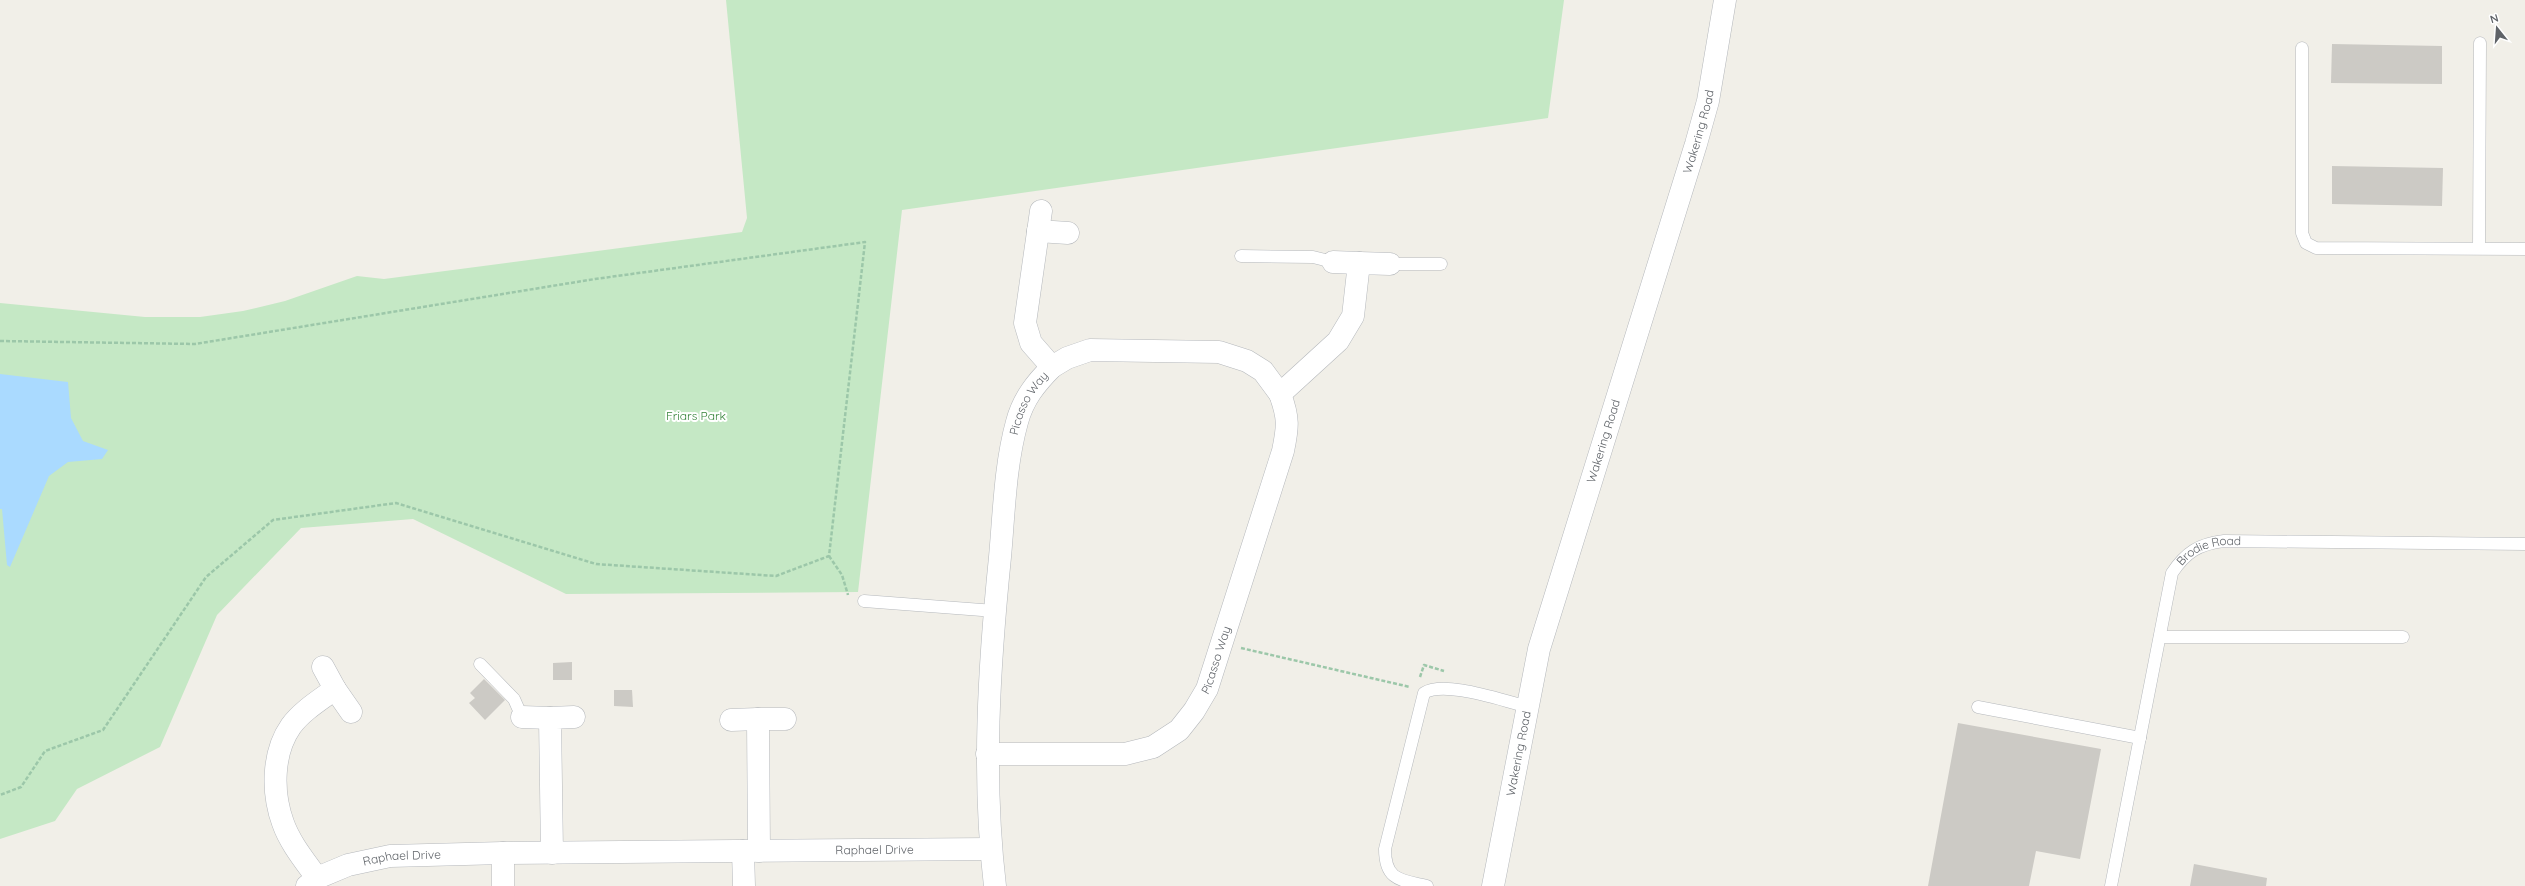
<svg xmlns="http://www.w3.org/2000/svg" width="2525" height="886" font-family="Quicksand,sans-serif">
	<rect width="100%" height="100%" fill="#f1efe8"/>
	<polygon fill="#c5e8c5" points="726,0 1564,0 1548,118 902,210 858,592 566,594 413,519 301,528 217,615 160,747 77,789 55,821 0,839 0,303 145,317 200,317 243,311 285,301 357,276 384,279 742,232 747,218"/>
	<polygon fill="#aadaff" points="0,374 68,382 71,418 83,441 108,450 102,459 68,462 49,476 10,567 7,565 2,509 0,509"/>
	<g fill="#cccac5">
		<polygon points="2332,44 2442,46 2442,84 2331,83"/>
		<polygon points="2332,166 2443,168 2442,206 2332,204"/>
		<polygon points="572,662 572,680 553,680 553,663"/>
		<polygon points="484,679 505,700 485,720 469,703 475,698 470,693"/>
		<polygon points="614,690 632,690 633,707 614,706"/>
		<polygon points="1958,723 2101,749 2080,859 2036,851 2029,886 1928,886"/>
		<polygon points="2194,864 2267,878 2266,886 2190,886"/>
	</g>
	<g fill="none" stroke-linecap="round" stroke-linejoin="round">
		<g stroke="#b5b8bc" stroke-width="13">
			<g id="service">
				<polyline points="2302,48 2302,233 2306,243 2316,248 2525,249"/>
				<polyline points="2479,247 2480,43"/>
				<polyline points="1241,256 1313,257 1333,262"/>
				<polyline points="1390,264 1441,264"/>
				<polyline points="864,601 995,611"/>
				<polyline points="2160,637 2403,637"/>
				<polyline points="480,664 514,699 522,717"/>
				<polyline points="1978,707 2140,738"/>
				<path d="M1427 886C1401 880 1385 881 1385 849L1424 693C1445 680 1503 701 1526 706"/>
				<path id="s1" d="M2111 886 2172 573C2186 552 2199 544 2224 541L2525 544"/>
			</g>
		</g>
		<g stroke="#b5b8bc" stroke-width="23">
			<g id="minor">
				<polyline points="1038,231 1068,233"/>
				<polyline points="1333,262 1359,263"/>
				<polyline points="1052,367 1067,358 1090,350 1219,352 1247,361 1263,371 1280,394 1338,341 1353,316 1359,263 1390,264"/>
				<polyline points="335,689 351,712"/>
				<polyline points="522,717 550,718"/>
				<polyline points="731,720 758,719"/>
				<path id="s2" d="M987 754H1125L1153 747 1179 730 1194 711 1207 689 1283 451C1288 427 1289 418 1280 394"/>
				<polyline points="743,851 744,886"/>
				<polyline points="759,851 758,719 785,719"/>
				<polyline points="552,853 550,718 574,717"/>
				<path d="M317 878C305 861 290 843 283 823 272 793 272 753 291 726 302 711 320 700 335 689L323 667"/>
				<path id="s3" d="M307 886 317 878 348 865 390 856 503 853 990 849"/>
				<polyline points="503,886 503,853"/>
				<path id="s4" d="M995 886C982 777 989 666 1000 557 1004 513 1005 465 1017 422 1023 399 1036 383 1052 367L1031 343 1025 323 1041 211"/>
			</g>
		</g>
		<g stroke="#b5b8bc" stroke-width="23">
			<g id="tertiary">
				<path id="s5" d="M1493 886 1539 649 1696 144 1708 101 1725 0"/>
			</g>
		</g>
		<g stroke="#9cc7a9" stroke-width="2.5" stroke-dasharray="4 2" stroke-linecap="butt">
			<polyline points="0,341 195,344 595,279 865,242 829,556 776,576 596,564 396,503 273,520 206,577 103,730 45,751 21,787 0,795"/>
			<polyline points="829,556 842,575 848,595"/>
			<polyline points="1241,648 1410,687"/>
			<polyline points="1420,677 1424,665 1444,671"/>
		</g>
		<use href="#service" stroke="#fff" stroke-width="12"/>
		<use href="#minor" stroke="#fff" stroke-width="22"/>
		<use href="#tertiary" stroke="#fff" stroke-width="22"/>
	</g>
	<g text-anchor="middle" stroke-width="4" stroke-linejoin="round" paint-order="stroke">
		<g font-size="12" fill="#5f6368" stroke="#fff">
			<text dy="4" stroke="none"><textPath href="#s5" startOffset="783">Wakering Road</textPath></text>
			<text dy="4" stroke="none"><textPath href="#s4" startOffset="488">Picasso Way</textPath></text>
			<text dy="4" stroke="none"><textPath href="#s5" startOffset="459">Wakering Road</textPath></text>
			<text dy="4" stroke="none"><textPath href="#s1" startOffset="365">Brodie Road</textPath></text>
			<text dy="4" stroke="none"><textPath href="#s2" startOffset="278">Picasso Way</textPath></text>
			<text dy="4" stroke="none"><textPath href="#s5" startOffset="135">Wakering Road</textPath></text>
			<text dy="4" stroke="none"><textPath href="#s3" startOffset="574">Raphael Drive</textPath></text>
			<text dy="4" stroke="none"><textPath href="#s3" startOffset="101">Raphael Drive</textPath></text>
		</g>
		<g font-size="12" fill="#348238" stroke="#fff">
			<text x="696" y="420">Friars Park</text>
		</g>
	</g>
	<g transform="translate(2497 28) rotate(343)" stroke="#ffffff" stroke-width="3" paint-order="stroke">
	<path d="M0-3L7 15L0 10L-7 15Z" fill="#5f6368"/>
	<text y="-6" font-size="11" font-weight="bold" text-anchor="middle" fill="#5f6368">N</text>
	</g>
</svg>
